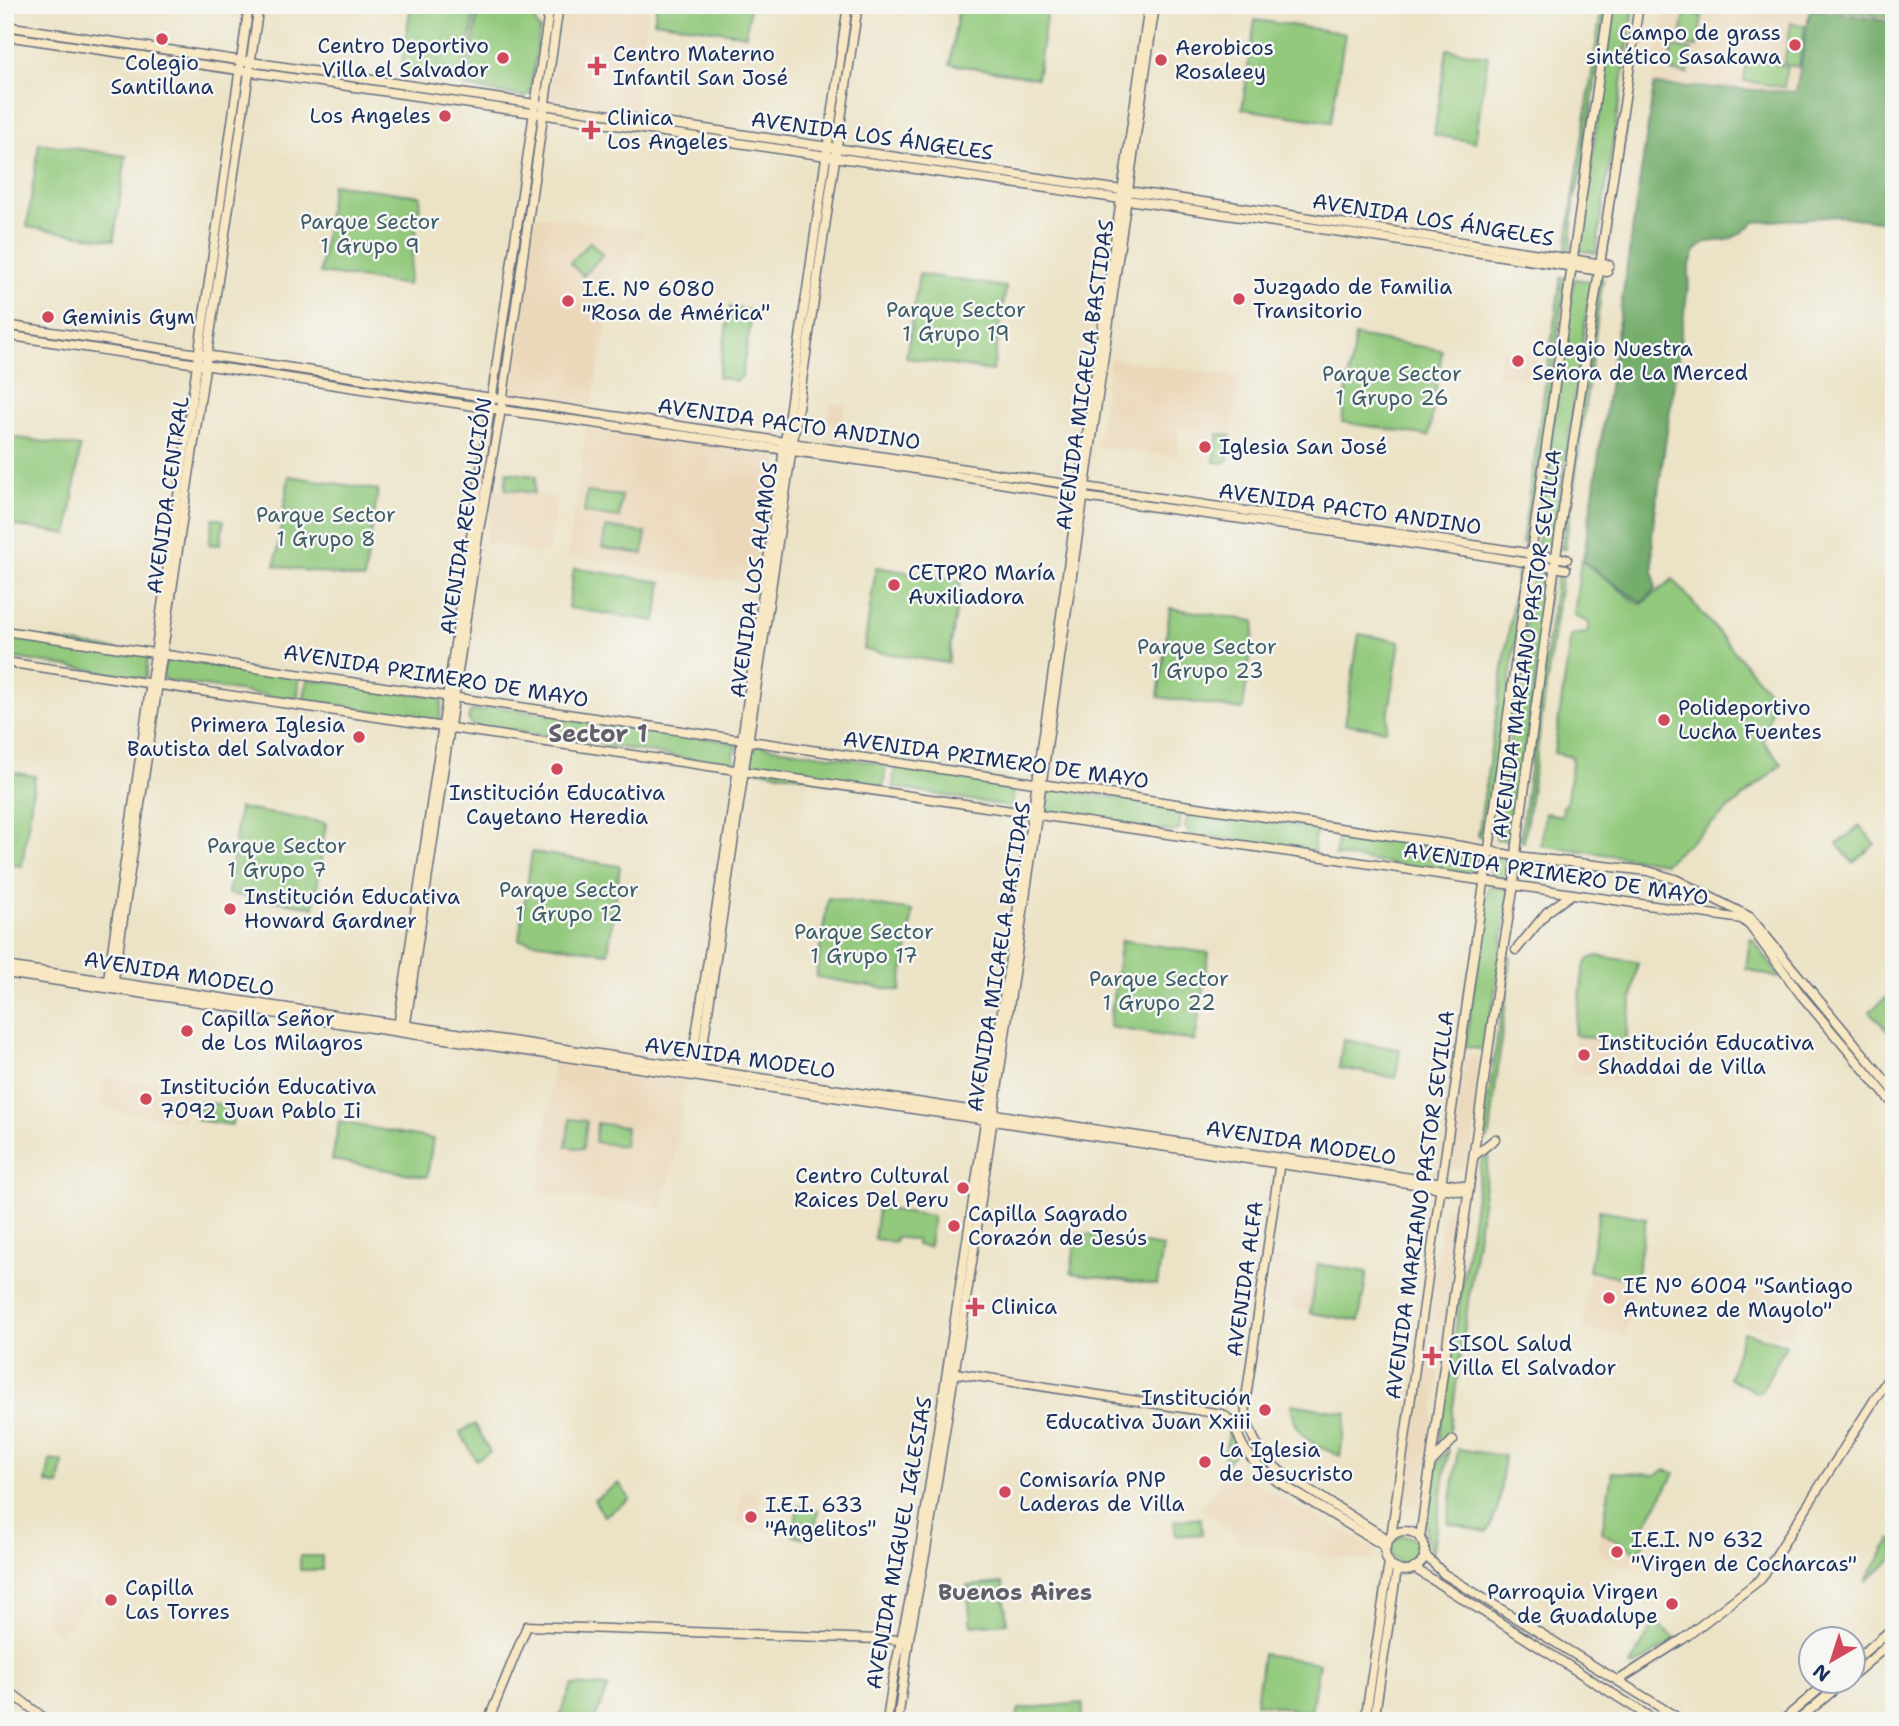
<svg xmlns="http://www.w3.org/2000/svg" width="1899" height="1726" font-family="'Shantell Sans',sans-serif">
	<rect width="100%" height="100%" fill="#f6f6f2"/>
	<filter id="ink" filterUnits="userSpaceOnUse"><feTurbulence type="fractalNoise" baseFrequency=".0143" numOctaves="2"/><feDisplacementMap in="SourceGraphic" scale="14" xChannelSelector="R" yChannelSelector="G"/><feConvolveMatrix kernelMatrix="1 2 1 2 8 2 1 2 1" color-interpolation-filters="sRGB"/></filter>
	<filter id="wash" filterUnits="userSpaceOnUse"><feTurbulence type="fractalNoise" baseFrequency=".00686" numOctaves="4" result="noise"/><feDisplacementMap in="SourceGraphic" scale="28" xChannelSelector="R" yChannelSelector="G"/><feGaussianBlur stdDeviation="1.57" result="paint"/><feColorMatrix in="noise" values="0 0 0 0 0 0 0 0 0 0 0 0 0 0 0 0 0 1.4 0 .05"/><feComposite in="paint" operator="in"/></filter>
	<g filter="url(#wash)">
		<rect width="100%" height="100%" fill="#ece3c6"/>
		<g fill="#ebd8ba">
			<polygon points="562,5 648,5 634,109 630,112 581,103 579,105 553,101 550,97"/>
			<polygon points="1665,5 1795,5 1809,8 1796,92 1652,84"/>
			<polygon points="538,215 645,231 636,251 632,251 619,280 623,282 608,320 591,406 513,395 509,390 533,218"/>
			<polygon points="1501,349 1538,354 1534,381 1497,375"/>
			<polygon points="1109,358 1240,377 1232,435 1170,426 1180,428 1177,457 1097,446 1107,377 1111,371 1108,369"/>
			<polygon points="831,403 845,405 840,442 834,442 836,424 828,422"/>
			<polygon points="587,426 778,454 757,584 567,557"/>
			<polygon points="493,489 557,498 549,554 485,543"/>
			<polygon points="1576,1035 1624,1043 1618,1080 1570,1072"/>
			<polygon points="1466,1053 1485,1056 1468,1170 1449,1168"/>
			<polygon points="553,1063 686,1082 683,1095 680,1098 679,1102 682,1105 673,1169 671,1169 668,1186 663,1189 666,1193 663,1209 539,1191"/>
			<polygon points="105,1076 190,1090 185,1120 183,1122 105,1109 102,1107"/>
			<polygon points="1444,1205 1461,1207 1421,1509 1402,1505"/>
			<polygon points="1276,1257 1315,1263 1317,1267 1310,1311 1291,1308 1289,1305 1284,1304 1281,1307 1266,1303 1273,1259"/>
			<polygon points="1590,1272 1603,1277 1609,1276 1634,1281 1626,1336 1582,1329"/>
			<polygon points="1748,1287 1814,1298 1790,1338 1768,1333 1766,1330 1760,1328 1757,1330 1744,1326"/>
			<polygon points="1230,1466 1264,1489 1308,1515 1310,1512 1376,1551 1372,1562 1235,1541 1237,1536 1200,1509"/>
			<polygon points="742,1490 761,1493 758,1509 765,1510 762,1524 769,1525 768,1532 736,1526"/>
			<polygon points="1602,1532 1638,1554 1628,1570 1596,1550"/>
			<polygon points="46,1573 88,1588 91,1597 59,1638 46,1623"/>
			<polygon points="1262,1706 1311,1715 1308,1721 1259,1721"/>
		</g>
		<g fill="#92c97c" stroke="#567c6d" stroke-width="2">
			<polygon points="411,5 476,5 463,84 400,73"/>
			<polygon points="479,5 544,5 542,15 534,21 540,29 530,93 525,97 466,87"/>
			<polygon points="657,5 750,5 746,35 654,21"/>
			<polygon points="959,5 1048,5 1037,78 950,64"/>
			<polygon points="1602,5 1607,5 1581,177 1574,200 1571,248 1566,248"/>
			<polygon points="1615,5 1634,5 1596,253 1578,250"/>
			<polygon points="1642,5 1645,5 1606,255 1603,255"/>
			<polygon points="1805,5 1872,5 1894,8 1894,18"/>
			<polygon points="1685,13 1702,16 1697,47 1680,44"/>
			<polygon points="1255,20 1345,33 1331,122 1242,109"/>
			<polygon points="1791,23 1805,26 1799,67 1787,65 1784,87 1744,81 1747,59 1784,65"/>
			<polygon points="1672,47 1692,50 1688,74 1669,71"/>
			<polygon points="1447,49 1488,56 1475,142 1434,135"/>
			<polygon points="39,143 126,156 114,240 27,227"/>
			<polygon points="332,184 421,196 408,285 320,273"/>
			<polygon points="590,242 603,255 583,276 570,263"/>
			<polygon points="919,274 1006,287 993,371 906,358"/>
			<polygon points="1561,277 1566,277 1533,511 1528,544 1522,543"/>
			<polygon points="1574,279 1591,281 1553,547 1537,545"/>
			<polygon points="1599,279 1603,279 1565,549 1561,549"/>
			<polygon points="730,307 748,310 752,315 742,376 737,381 718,377"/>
			<polygon points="1355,336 1442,350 1429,436 1342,422"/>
			<polygon points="1218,434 1231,436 1228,460 1225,463 1214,462"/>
			<polygon points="5,436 80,447 68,534 5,524"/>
			<polygon points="507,472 536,476 534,493 505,489"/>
			<polygon points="289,476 378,490 364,579 275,566"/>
			<polygon points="587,492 622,496 619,518 584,513"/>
			<polygon points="213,518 224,520 220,545 209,544"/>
			<polygon points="606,527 646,533 643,554 602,548"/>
			<polygon points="1581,560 1638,604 1643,603 1673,579 1774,698 1763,741 1782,764 1665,863 1541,845 1545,813 1562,816 1563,806 1566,805 1573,757 1554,753 1571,635 1587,633 1589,623 1574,615"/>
			<polygon points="876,567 961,581 948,663 864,650"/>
			<polygon points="574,568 662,582 656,621 568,608"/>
			<polygon points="1518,569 1525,570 1500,753 1493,778 1488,838 1478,836"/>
			<polygon points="1533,572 1551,575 1512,840 1496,839"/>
			<polygon points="1557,575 1562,575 1524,842 1520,841"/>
			<polygon points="1170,608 1255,621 1243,710 1158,697"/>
			<polygon points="1359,634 1400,641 1386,730 1345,724"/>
			<polygon points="15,635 148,654 146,677 143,678 14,658 11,654"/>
			<polygon points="167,658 299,677 298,696 289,699 165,680 162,674"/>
			<polygon points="308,679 442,698 440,718 435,721 307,700 304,696"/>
			<polygon points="487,705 591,721 589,741 472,726 468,718 471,711 485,711"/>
			<polygon points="604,722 729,742 737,746 733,754 735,761 729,765 602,745 599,742"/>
			<path d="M755 745 886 764 884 784 882 786 755 770 750 767C749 760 750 750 755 745Z"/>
			<polygon points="895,765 1015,783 1012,807 893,787"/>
			<polygon points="5,771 35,776 22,866 5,864"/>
			<polygon points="1049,788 1175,807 1179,810 1181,816 1179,830 1173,832 1047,811 1043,806 1046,793"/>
			<polygon points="239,808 326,823 314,907 228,894"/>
			<polygon points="1192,811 1318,828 1314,840 1314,852 1191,834 1185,827 1188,815"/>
			<polygon points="1860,826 1875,844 1853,863 1837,844"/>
			<path d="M1339 832 1473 853C1477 858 1474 870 1471 875L1335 856Z"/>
			<polygon points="532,852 620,866 608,953 519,940"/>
			<polygon points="1493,856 1504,857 1511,861 1510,882 1490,878"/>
			<polygon points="1491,886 1509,889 1510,892 1486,1050 1465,1047 1488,888"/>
			<polygon points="828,898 913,911 900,991 816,977"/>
			<polygon points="1752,938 1779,976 1778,978 1746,969 1750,939"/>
			<polygon points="1121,940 1209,953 1195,1041 1109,1027"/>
			<polygon points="1509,956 1511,956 1490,1135 1484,1142 1482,1141"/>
			<polygon points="1597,956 1638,962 1625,1043 1574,1035 1584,967 1589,959"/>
			<polygon points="1894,991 1894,1039 1870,1011"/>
			<polygon points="1343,1040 1400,1049 1396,1078 1339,1068"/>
			<polygon points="199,1102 234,1106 232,1125 197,1120"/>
			<polygon points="570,1119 587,1121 583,1149 566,1146"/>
			<polygon points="339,1122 433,1139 427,1177 332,1160"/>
			<polygon points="597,1123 626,1127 624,1146 595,1142"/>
			<polygon points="1489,1155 1449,1436 1437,1449 1481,1163 1485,1157"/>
			<polygon points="878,1208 933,1216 929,1247 916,1245 916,1240 896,1237 895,1242 874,1239"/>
			<polygon points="1599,1210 1646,1218 1636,1280 1589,1271"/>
			<polygon points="1076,1233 1163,1247 1157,1285 1071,1273"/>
			<polygon points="1318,1264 1367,1272 1359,1321 1310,1313"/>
			<polygon points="1743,1332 1785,1344 1786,1346 1761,1391 1758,1393 1729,1378"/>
			<path d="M1291 1404 1347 1413 1340 1456C1310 1442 1296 1440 1291 1404Z"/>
			<polygon points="475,1424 490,1452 476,1460 460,1432"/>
			<polygon points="1230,1427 1239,1448 1226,1464 1224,1458"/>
			<polygon points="1449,1449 1432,1554 1425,1534 1436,1466"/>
			<path d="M1458 1449 1504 1456C1501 1479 1502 1515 1486 1532L1448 1523Z"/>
			<polygon points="50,1460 63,1462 59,1486 46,1483"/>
			<polygon points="1664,1470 1675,1473 1638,1536 1645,1540 1639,1553 1602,1532 1612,1472 1656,1475"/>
			<polygon points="619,1483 630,1499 604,1516 594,1500"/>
			<polygon points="798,1506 818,1510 813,1539 793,1535"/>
			<polygon points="1201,1518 1202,1534 1176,1536 1174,1521"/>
			<circle cx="1405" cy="1550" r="14"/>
			<polygon points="1891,1539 1894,1542 1894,1558 1865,1582"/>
			<rect x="300" y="1556" width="22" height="14"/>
			<polygon points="1003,1583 1007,1623 971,1626 967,1586"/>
			<polygon points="1654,1623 1677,1639 1633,1667 1630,1666"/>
			<polygon points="1263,1654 1319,1663 1311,1712 1256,1703"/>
			<polygon points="572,1685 608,1687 594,1721 557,1721"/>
			<polygon points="1083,1703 1081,1721 1016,1721 1019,1709"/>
		</g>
		<polygon fill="#75ad6c" stroke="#486e65" stroke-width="2" points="1810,9 1894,22 1894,162 1885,222 1840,216 1755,222 1740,234 1727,240 1706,242 1695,251 1689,267 1689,280 1652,534 1653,571 1656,589 1643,602 1640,602 1583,561 1654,85 1796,92"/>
	</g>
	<g filter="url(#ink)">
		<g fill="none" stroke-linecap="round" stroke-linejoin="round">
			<g stroke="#646e82" stroke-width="11">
				<g id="secondary">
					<polyline points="5,26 1271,212 1609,265"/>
					<polyline points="5,36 1128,200 1607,272"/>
					<polyline points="5,325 1567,559"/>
					<polyline points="5,335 501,410 885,464 1077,496 1370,537 1566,569"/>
					<polyline points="5,631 1461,846 1516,856 1648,871 1675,879 1750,917 1894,1091"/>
					<polyline points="5,662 1742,919 1750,926 1801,995 1894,1105"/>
					<polyline points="1516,950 1547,912 1572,894"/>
					<polyline points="5,966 794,1083 1469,1187"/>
					<polyline points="5,973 1467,1192"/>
					<polyline points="107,986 249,5"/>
					<polyline points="113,986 259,5"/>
					<polyline points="398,1027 550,5"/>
					<polyline points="405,1030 479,530 501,410 559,5"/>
					<polyline points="690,1072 729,830 848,5"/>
					<polyline points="699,1072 858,5"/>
					<polyline points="1474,1156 1495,1139"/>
					<path d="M1280 1161 1245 1405C1247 1432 1259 1454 1281 1472L1389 1540"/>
					<path d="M949 1372 1222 1414C1237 1422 1237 1439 1246 1451 1255 1463 1266 1473 1278 1482L1386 1547"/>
					<polyline points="1430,1464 1453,1440"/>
					<circle cx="1405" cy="1551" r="20"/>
					<polyline points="1391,1537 1609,5"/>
					<polyline points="1420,1538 1499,973 1514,885 1517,844 1557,550 1639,5"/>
					<polyline points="1424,1554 1444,1574 1683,1721"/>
					<polyline points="1414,1568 1656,1721"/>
					<polyline points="1854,1661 1894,1627"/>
					<polyline points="1854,1674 1894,1640"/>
					<polyline points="1619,1680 1683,1639 1761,1579 1894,1369"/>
					<polyline points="5,1688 48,1721"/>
					<polyline points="488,1721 527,1626 904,1640"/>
					<polyline points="887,1721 894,1673 918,1561 1037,782 1149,5"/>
					<polyline points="898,1721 909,1638 926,1550 972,1262 1155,5"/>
					<polyline points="1365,1721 1389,1562"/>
					<polyline points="1374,1721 1397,1569"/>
					<polyline points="1782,1721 1830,1680"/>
					<polyline points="1797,1721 1846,1680"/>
				</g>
			</g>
			<use href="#secondary" stroke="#f8e7c3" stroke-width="8"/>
		</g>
	</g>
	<g fill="#d1495b" stroke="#f6f6f2" stroke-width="2.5">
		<circle cx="162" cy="39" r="7"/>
		<circle cx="1795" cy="45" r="7"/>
		<circle cx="503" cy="58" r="7"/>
		<circle cx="1161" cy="60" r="7"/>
		<path d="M593.5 55.5h7v7h7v7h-7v7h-7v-7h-7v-7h7z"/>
		<circle cx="445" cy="116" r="7"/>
		<path d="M587.5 119.5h7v7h7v7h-7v7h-7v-7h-7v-7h7z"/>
		<circle cx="1239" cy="299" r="7"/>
		<circle cx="568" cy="301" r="7"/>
		<circle cx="48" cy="317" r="7"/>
		<circle cx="1518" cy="361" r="7"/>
		<circle cx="1205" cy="447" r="7"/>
		<circle cx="894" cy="585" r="7"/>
		<circle cx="1664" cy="720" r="7"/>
		<circle cx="359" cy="737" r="7"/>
		<circle cx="557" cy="769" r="7"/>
		<circle cx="230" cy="909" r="7"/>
		<circle cx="187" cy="1031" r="7"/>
		<circle cx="1584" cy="1055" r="7"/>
		<circle cx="146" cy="1099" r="7"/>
		<circle cx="963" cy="1188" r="7"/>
		<circle cx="954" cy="1226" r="7"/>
		<circle cx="1609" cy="1298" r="7"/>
		<path d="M971.5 1296.5h7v7h7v7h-7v7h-7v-7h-7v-7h7z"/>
		<path d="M1428.5 1345.5h7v7h7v7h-7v7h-7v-7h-7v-7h7z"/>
		<circle cx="1265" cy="1410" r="7"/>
		<circle cx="1205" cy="1462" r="7"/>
		<circle cx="1005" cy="1492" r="7"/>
		<circle cx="751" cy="1517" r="7"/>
		<circle cx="1617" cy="1552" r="7"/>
		<circle cx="111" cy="1600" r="7"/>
		<circle cx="1672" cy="1604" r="7"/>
	</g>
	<g text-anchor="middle" stroke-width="5" stroke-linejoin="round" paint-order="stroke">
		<g font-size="21" fill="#1b2f5e" stroke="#f6f6f2" text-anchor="start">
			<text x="1781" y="40" text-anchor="end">Campo de grass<tspan x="1781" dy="24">sintético Sasakawa</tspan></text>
			<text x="489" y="53" text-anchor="end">Centro Deportivo<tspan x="489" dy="24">Villa el Salvador</tspan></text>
			<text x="1175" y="55">Aerobicos<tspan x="1175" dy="24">Rosaleey</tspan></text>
			<text x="613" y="61">Centro Materno<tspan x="613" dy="24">Infantil San José</tspan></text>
			<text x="162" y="70" text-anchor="middle">Colegio<tspan x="162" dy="24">Santillana</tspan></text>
			<text x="431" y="123" text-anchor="end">Los Angeles</text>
			<text x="607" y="125">Clinica<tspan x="607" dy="24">Los Angeles</tspan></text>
			<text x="1253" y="294">Juzgado de Familia<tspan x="1253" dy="24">Transitorio</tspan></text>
			<text x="582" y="296">I.E. N° 6080<tspan x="582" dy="24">"Rosa de América"</tspan></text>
			<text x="62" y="324">Geminis Gym</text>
			<text x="1532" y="356">Colegio Nuestra<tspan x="1532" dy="24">Señora de La Merced</tspan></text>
			<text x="1219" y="454">Iglesia San José</text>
			<text x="908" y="580">CETPRO María<tspan x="908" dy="24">Auxiliadora</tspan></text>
			<text x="1678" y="715">Polideportivo<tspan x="1678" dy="24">Lucha Fuentes</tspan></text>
			<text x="345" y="732" text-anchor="end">Primera Iglesia<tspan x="345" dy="24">Bautista del Salvador</tspan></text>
			<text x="557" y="800" text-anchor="middle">Institución Educativa<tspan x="557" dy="24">Cayetano Heredia</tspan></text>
			<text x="244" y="904">Institución Educativa<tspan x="244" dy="24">Howard Gardner</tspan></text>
			<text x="201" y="1026">Capilla Señor<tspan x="201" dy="24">de Los Milagros</tspan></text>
			<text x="1598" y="1050">Institución Educativa<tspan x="1598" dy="24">Shaddai de Villa</tspan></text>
			<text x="160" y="1094">Institución Educativa<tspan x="160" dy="24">7092 Juan Pablo Ii</tspan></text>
			<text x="949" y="1183" text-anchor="end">Centro Cultural<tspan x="949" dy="24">Raices Del Peru</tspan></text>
			<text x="968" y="1221">Capilla Sagrado<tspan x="968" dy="24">Corazón de Jesús</tspan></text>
			<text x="1623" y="1293">IE N° 6004 "Santiago<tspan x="1623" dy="24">Antunez de Mayolo"</tspan></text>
			<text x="991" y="1314">Clinica</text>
			<text x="1448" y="1351">SISOL Salud<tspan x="1448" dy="24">Villa El Salvador</tspan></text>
			<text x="1251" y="1405" text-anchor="end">Institución<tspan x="1251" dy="24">Educativa Juan Xxiii</tspan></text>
			<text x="1219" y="1457">La Iglesia<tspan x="1219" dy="24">de Jesucristo</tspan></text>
			<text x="1019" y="1487">Comisaría PNP<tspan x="1019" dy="24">Laderas de Villa</tspan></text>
			<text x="765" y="1512">I.E.I. 633<tspan x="765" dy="24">"Angelitos"</tspan></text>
			<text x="1631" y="1547">I.E.I. N° 632<tspan x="1631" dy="24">"Virgen de Cocharcas"</tspan></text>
			<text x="125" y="1595">Capilla<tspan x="125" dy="24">Las Torres</tspan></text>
			<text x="1658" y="1599" text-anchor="end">Parroquia Virgen<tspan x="1658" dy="24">de Guadalupe</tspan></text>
		</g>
		<g font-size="21" fill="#1b2f5e" stroke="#f6f6f2">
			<text transform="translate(872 136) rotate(8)" y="7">AVENIDA LOS ÁNGELES</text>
			<text transform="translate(1433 220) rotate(9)" y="7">AVENIDA LOS ÁNGELES</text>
			<text transform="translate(1085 375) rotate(-82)" y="7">AVENIDA MICAELA BASTIDAS</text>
			<text transform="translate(789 424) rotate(8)" y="7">AVENIDA PACTO ANDINO</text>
			<text transform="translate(168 495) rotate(-82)" y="7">AVENIDA CENTRAL</text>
			<text transform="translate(1350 509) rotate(8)" y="7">AVENIDA PACTO ANDINO</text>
			<text transform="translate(466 516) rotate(-81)" y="7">AVENIDA REVOLUCIÓN</text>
			<text transform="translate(754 580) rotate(-82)" y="7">AVENIDA LOS ALAMOS</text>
			<text transform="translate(1527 644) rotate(-82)" y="7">AVENIDA MARIANO PASTOR SEVILLA</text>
			<text transform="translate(436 676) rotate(9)" y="7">AVENIDA PRIMERO DE MAYO</text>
			<text transform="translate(996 760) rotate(8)" y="7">AVENIDA PRIMERO DE MAYO</text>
			<text transform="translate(1556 874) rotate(9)" y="7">AVENIDA PRIMERO DE MAYO</text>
			<text transform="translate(999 957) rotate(-81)" y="7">AVENIDA MICAELA BASTIDAS</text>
			<text transform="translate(179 974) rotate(9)" y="7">AVENIDA MODELO</text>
			<text transform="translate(740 1058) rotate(8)" y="7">AVENIDA MODELO</text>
			<text transform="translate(1301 1143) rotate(9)" y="7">AVENIDA MODELO</text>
			<text transform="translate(1420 1205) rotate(-82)" y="7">AVENIDA MARIANO PASTOR SEVILLA</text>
			<text transform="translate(1245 1279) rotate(-82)" y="7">AVENIDA ALFA</text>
			<text transform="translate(899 1543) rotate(-80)" y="7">AVENIDA MIGUEL IGLESIAS</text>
		</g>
		<g font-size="21" fill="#3f5d67" stroke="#f6f6f2">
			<text x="370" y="229">Parque Sector<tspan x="370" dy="24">1 Grupo 9</tspan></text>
			<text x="956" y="317">Parque Sector<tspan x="956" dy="24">1 Grupo 19</tspan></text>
			<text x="1392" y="381">Parque Sector<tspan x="1392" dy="24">1 Grupo 26</tspan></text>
			<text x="326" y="522">Parque Sector<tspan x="326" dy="24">1 Grupo 8</tspan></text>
			<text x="1207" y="654">Parque Sector<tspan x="1207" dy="24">1 Grupo 23</tspan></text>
			<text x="277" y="853">Parque Sector<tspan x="277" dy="24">1 Grupo 7</tspan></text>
			<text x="569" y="897">Parque Sector<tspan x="569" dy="24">1 Grupo 12</tspan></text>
			<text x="864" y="939">Parque Sector<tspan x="864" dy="24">1 Grupo 17</tspan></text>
			<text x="1159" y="986">Parque Sector<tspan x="1159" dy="24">1 Grupo 22</tspan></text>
		</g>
		<g font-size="23" font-weight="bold" fill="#625e6a" stroke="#f6f6f2">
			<text x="1015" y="1600">Buenos Aires</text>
		</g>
		<g font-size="24" font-weight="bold" fill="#625e6a" stroke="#f6f6f2">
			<text x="598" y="742">Sector 1</text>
		</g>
	</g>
	<rect width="1899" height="1726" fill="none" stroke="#f6f6f2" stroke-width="28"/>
	<g transform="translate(1832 1660) rotate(219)"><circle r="33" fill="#f6f6f2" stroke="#9ea6b7" stroke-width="2"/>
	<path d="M0-5L12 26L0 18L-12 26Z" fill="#d1495b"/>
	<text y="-10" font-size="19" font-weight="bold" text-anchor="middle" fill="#1b2f5e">N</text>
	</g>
</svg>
